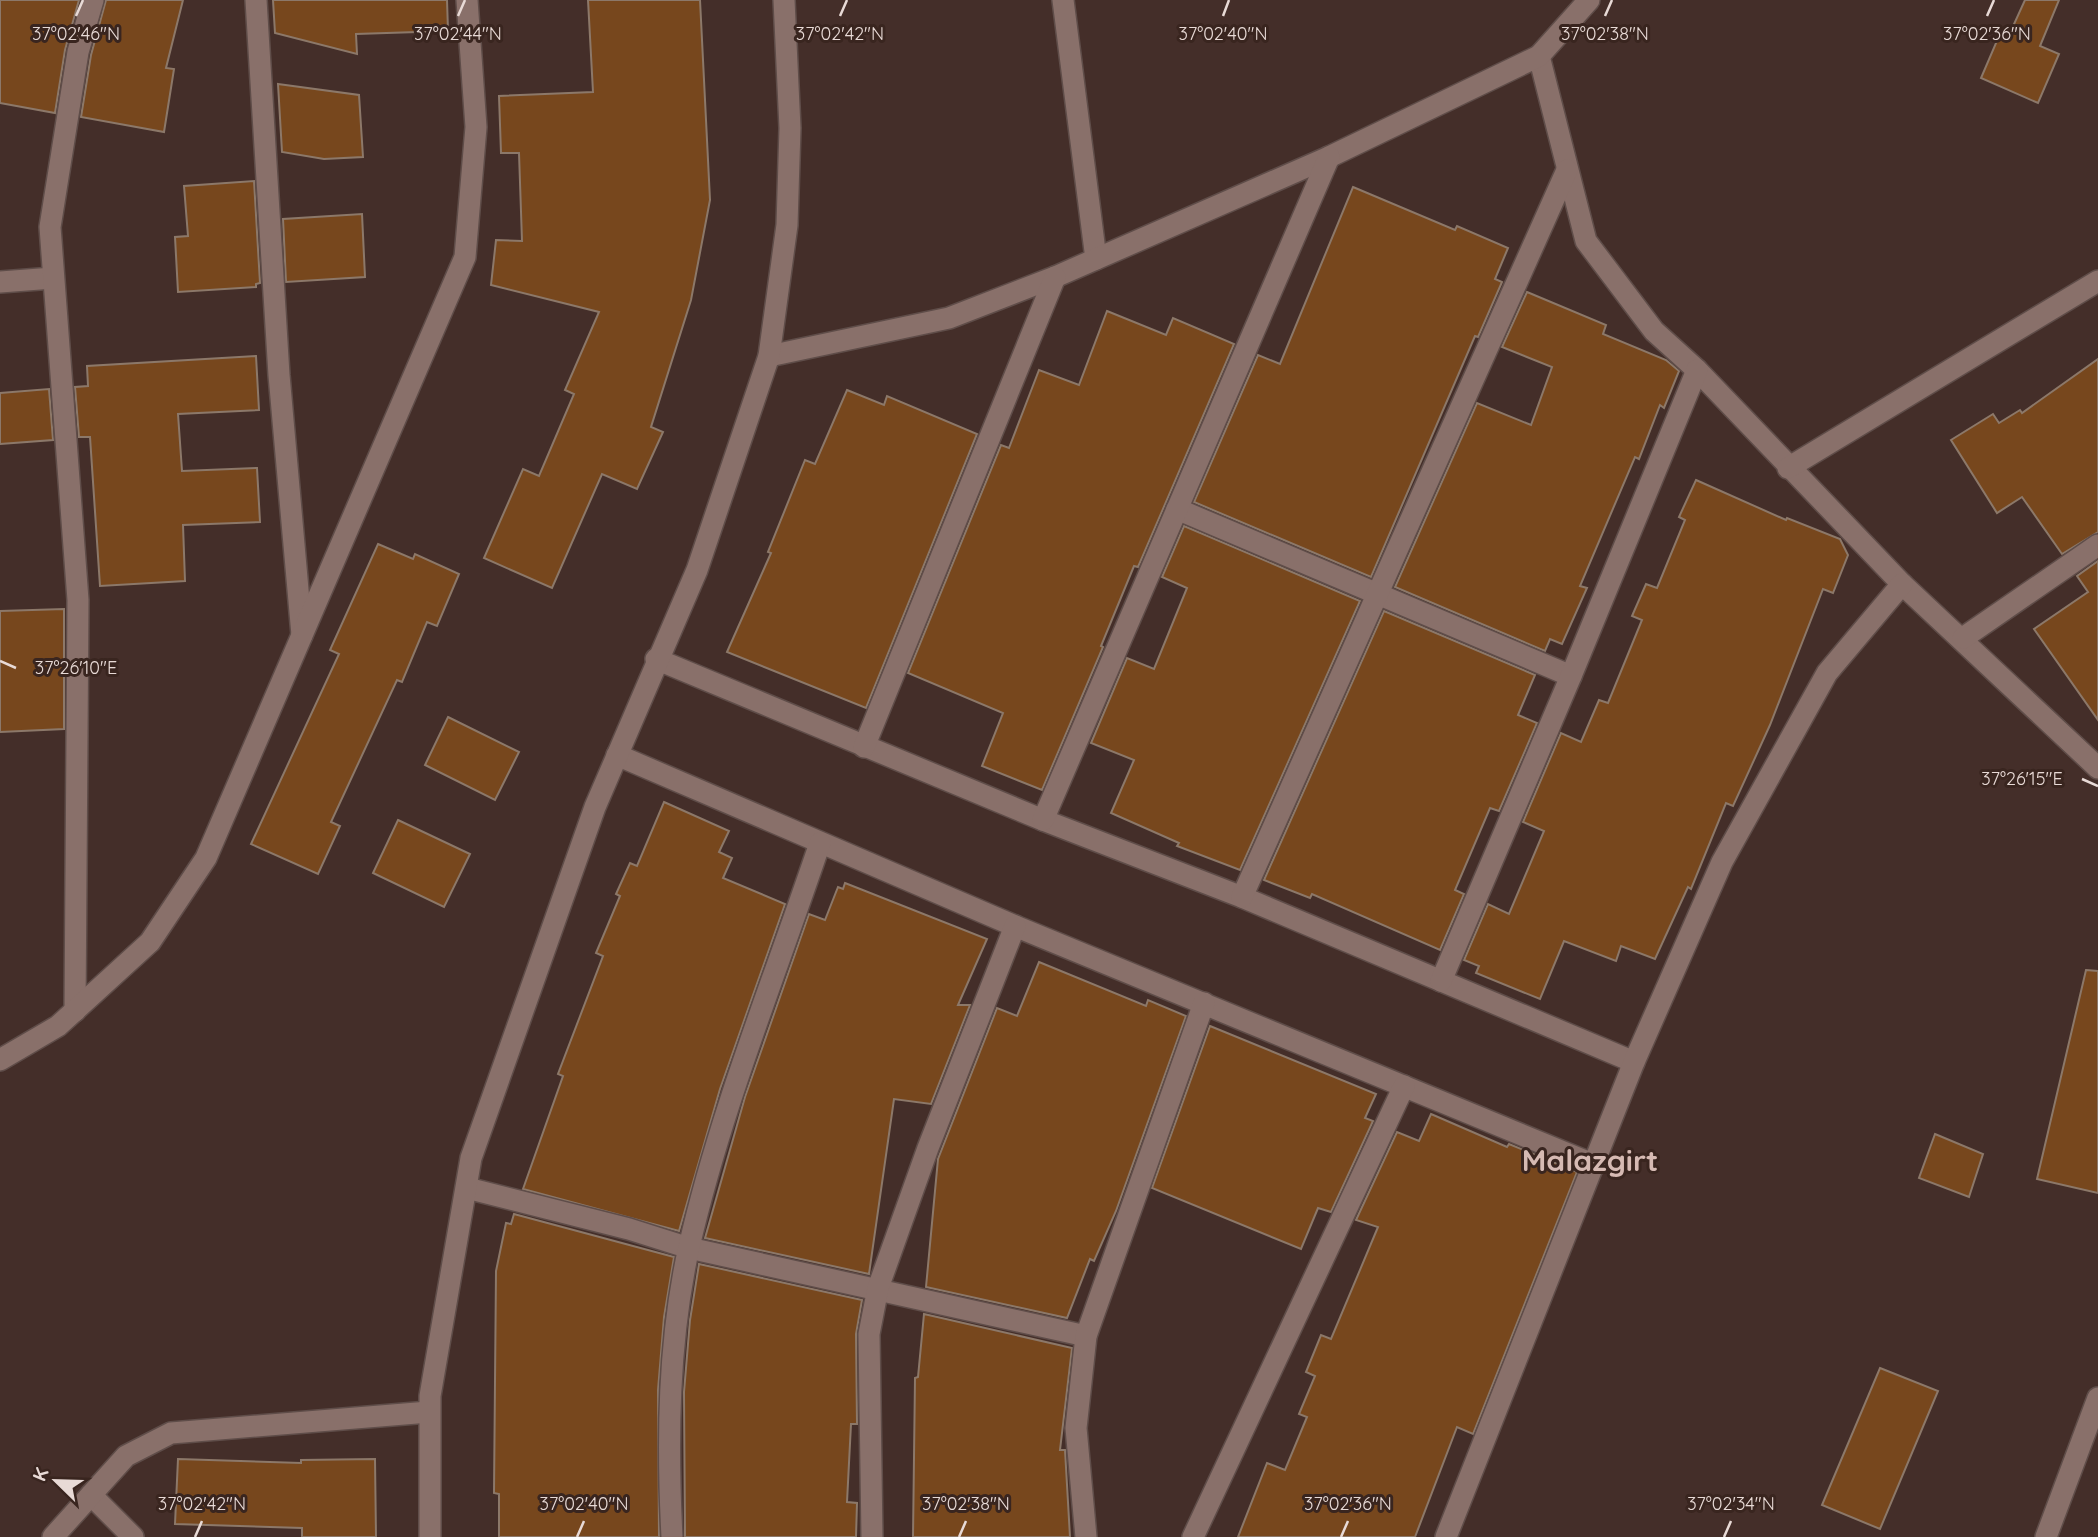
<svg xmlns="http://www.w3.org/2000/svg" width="2098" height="1537" font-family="Quicksand,sans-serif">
	<rect width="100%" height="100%" fill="#442e29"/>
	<g fill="#77471d" stroke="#8c7869" stroke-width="2">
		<polygon points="0,0 79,0 65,50 55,113 0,103"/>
		<polygon points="106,0 183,0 166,68 174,69 164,132 81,117 91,55"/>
		<polygon points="273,0 447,0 448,31 356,34 357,54 275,33"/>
		<polygon points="588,0 700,0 710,200 691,300 651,427 663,432 637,489 602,474 552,588 484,558 523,469 539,476 574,394 565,390 599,312 491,285 496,240 522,241 519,153 501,153 499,96 593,92"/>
		<polygon points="2025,0 2059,0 2040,46 2059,54 2038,103 1981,78 2002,29 2010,33"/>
		<polygon points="278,84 359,95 363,157 324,159 282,152"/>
		<polygon points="254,181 260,283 256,284 256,287 178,292 175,237 188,236 184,186"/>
		<polygon points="1353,187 1455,230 1457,226 1508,248 1495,279 1502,282 1478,337 1475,336 1371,577 1194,502 1258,355 1280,364"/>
		<polygon points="362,214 365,277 286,282 283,219"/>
		<polygon points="1527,292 1606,325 1603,334 1666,360 1679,371 1664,408 1660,405 1639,459 1635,457 1580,586 1587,588 1562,644 1550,639 1545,651 1395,587 1477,403 1531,425 1552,367 1502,347"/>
		<polygon points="1107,311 1166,335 1173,318 1234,344 1138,567 1134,566 1101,646 1103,647 1042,790 982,766 1003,713 908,673 1001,445 1009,448 1039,370 1079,385"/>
		<polygon points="256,356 259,410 178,414 182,471 257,468 260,522 183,525 185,581 100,586 90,437 79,437 75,387 88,386 87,366"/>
		<polygon points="2098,359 2098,532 2062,554 2022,497 1997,513 1951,440 1993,414 1999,423 2020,410 2022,413"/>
		<polygon points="49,389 53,440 0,444 0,393"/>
		<polygon points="847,390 884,405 887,396 977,434 866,708 727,652 771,553 768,552 805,460 815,464"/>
		<polygon points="1696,480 1786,520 1787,518 1840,539 1848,555 1833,593 1823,589 1770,725 1733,806 1726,803 1691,889 1688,887 1655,959 1621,946 1616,961 1564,941 1540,999 1476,973 1479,966 1464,960 1488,904 1509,914 1544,831 1523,822 1561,733 1581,742 1599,700 1608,703 1642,620 1632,616 1646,584 1657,588 1685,520 1679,517"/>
		<polygon points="1184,526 1360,601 1240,870 1177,846 1179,843 1111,813 1134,760 1091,743 1127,658 1154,669 1187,588 1162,577"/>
		<polygon points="378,544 413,559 415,554 459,574 437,626 427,622 402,682 397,680 331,822 340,826 318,874 251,844 339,654 330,650"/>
		<polygon points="2098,561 2098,720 2034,629 2088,592 2077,576"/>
		<polygon points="64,609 64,729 0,732 0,611"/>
		<polygon points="1384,611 1535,675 1518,715 1537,723 1499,811 1490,808 1455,890 1464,894 1440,950 1312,894 1310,898 1264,880"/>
		<polygon points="448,717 519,752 495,800 425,765"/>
		<polygon points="664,802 729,831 719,852 732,858 723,878 785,904 720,1089 679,1231 523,1189 563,1076 558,1074 603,956 596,953 620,896 616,894 630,863 637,866"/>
		<polygon points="398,820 470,854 444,907 373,873"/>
		<polygon points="845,883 987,939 958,1005 970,1005 931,1104 894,1099 869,1274 705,1238 745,1097 809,914 825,920 838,887 843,889"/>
		<polygon points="1039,962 1146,1006 1148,1000 1186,1016 1116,1211 1094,1261 1090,1259 1067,1318 926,1287 938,1159 997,1008 1017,1016"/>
		<polygon points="2086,970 2098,971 2098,1193 2037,1179"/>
		<polygon points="1210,1026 1376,1094 1365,1118 1373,1121 1331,1212 1318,1208 1301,1249 1152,1188"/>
		<polygon points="1431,1114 1507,1147 1509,1144 1577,1172 1473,1434 1457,1427 1415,1537 1238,1537 1267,1463 1285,1470 1307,1417 1299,1414 1315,1376 1306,1372 1321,1335 1331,1339 1378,1227 1356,1220 1397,1132 1419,1141"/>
		<polygon points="1935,1134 1983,1154 1969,1197 1919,1178"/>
		<polygon points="514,1214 674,1257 664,1317 658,1390 659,1537 499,1537 499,1494 494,1493 496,1271 506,1223 511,1224"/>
		<polygon points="699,1264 862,1300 856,1334 857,1424 851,1424 847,1502 857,1503 856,1537 685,1537 684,1392 690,1320"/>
		<polygon points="924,1314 1072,1348 1060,1450 1065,1450 1070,1537 913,1537 915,1378 918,1377"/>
		<polygon points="1880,1368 1938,1391 1880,1529 1822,1505"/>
		<polygon points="178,1459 301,1463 301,1460 375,1459 376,1537 302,1537 302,1528 175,1524"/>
	</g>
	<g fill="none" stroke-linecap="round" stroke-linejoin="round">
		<g stroke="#5f4d49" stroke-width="24">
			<g id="minor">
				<polyline points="256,0 279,375 302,635"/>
				<polyline points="1063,0 1096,259"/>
				<polyline points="1539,56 1586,241 1654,331 1697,370 1902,584 2098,768"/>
				<polyline points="0,282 53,278"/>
				<polyline points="769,356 949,318 1055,277 1329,157 1539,56 1589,0"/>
				<polyline points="1788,468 2098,281"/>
				<polyline points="1177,509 1571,676"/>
				<polyline points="1963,638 2098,545"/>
				<polyline points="656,659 1043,820 1242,897 1634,1062"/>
				<polyline points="864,747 1055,277"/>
				<polyline points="617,755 1015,926 1595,1165"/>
				<polyline points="1043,820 1329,157"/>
				<polyline points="1242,897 1567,170"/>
				<polyline points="1441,981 1571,676 1697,370"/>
				<polyline points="75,1011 78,600 50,227 78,52 93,0"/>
				<polyline points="0,1060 58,1026 150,942 206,858 465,257 476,127 467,0"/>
				<polyline points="467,1188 629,1229 689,1248 1086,1336"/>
				<polyline points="91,1495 133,1537"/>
				<polyline points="53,1537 126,1456 171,1433 429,1412"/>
				<polyline points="430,1537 430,1396 471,1158 595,807 697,570 769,356 787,225 790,128 784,0"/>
				<path d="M672 1537C667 1441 668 1341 689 1247 721 1108 775 977 820 843"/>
				<polyline points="872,1537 869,1334 878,1288 928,1148 1015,926"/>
				<polyline points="1086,1537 1076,1428 1086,1336 1204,1003"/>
				<polyline points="1193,1537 1404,1086"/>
				<polyline points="1446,1537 1634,1062 1722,862 1827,673 1902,584"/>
				<polyline points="2046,1537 2098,1398"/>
			</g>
		</g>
		<use href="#minor" stroke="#89706a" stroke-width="21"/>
	</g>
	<path fill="none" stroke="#e8dad6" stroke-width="2.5" d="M76 16 83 0M458 16 465 0M840 16 847 0M1223 16 1229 0M1605 16 1612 0M1987 16 1994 0M0 661 16 668M2082 779 2098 786M195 1537 202 1521M577 1537 584 1521M959 1537 966 1521M1341 1537 1348 1521M1724 1537 1731 1521"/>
	<g text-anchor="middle" stroke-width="6" stroke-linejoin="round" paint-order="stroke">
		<g font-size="30" font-weight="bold" fill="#d6bab3" stroke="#39251f">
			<text x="1590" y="1171">Malazgirt</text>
		</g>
	</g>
	<g font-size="18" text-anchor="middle" fill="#e8dad6" stroke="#39251f" stroke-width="6" stroke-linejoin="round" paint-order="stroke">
		<text x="840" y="40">37°02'42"N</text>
		<text x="1223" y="40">37°02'40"N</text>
		<text x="1987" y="40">37°02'36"N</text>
		<text x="76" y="40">37°02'46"N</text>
		<text x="458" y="40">37°02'44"N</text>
		<text x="1605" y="40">37°02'38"N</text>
		<text x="76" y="674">37°26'10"E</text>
		<text x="2022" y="785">37°26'15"E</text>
		<text x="202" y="1510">37°02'42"N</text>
		<text x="584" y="1510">37°02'40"N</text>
		<text x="966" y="1510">37°02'38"N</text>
		<text x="1348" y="1510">37°02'36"N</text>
		<text x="1731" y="1510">37°02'34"N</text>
	</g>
	<g transform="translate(56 1481) rotate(293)" stroke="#39251f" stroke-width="5" paint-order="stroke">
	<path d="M0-5L12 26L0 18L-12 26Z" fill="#e8dad6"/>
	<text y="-10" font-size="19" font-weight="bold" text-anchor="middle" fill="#e8dad6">K</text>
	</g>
</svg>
